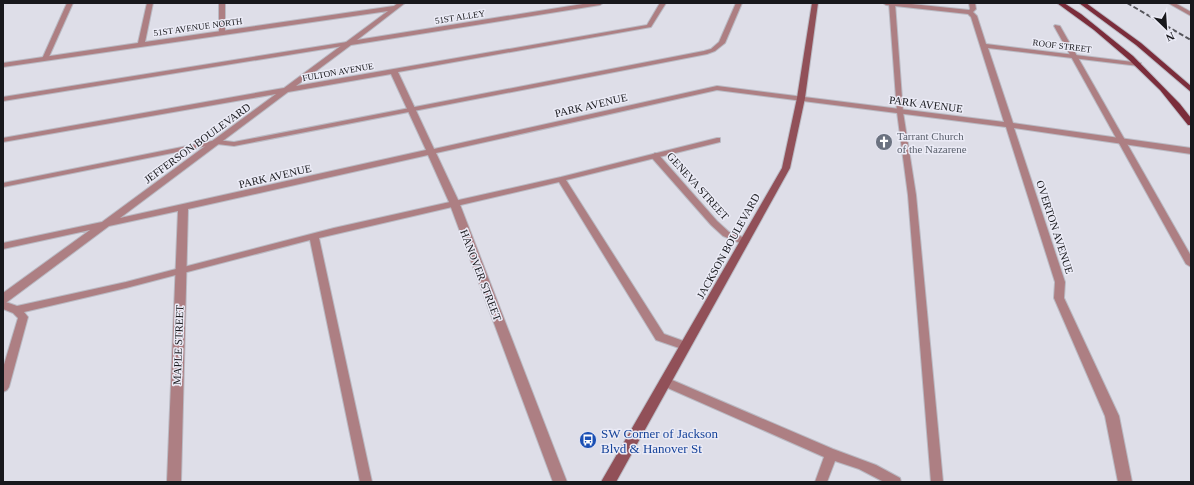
<svg xmlns="http://www.w3.org/2000/svg" width="1194" height="485" font-family="Georgia,serif">
	<rect width="100%" height="100%" fill="#dedee8"/>
	<g fill="none" stroke-linecap="round" stroke-linejoin="round">
		<g stroke="#babac3" stroke-width="2">
			<g id="lane">
				<polygon points="67,3 73,3 48,59 43,60 42,59"/>
				<polygon points="219,3 225,3 225,33 222,35 219,33"/>
				<polygon points="736,3 742,3 725,43 715,51 707,54 234,146 217,144 3,187 3,183 217,140 234,142 704,51 711,49 719,42"/>
				<polygon points="889,3 895,3 903,112 916,195 943,482 931,482 908,195 897,112"/>
				<polygon points="1055,25 1060,26 1191,256 1191,267 1186,264 1054,26"/>
				<polygon points="347,42 349,43 349,45 3,101 3,97"/>
				<polygon points="717,138 720,138 720,142 566,180 664,334 689,343 690,346 689,349 685,350 656,340 559,182 319,238 372,482 360,482 310,240 126,288 24,312 28,317 9,387 7,390 3,392 3,368 18,318 13,313 3,309 3,301 17,306 126,282 334,228 561,177"/>
				<polygon points="665,377 833,449 876,465 900,478 901,482 884,482 859,469 835,461 827,482 815,482 824,457 661,385 659,382 661,379"/>
			</g>
		</g>
		<g stroke="#babac3" stroke-width="2">
			<g id="street">
				<path d="M147 3H153L145 42 394 6 398 3H405L357 40 589 3H603L600 5 351 45 296 86 647 25 660 3H666L651 27 398 72 434 149 717 86 1004 122 971 17 968 14 886 5 883 3H902L969 10 970 9 969 3H975L976 9 973 12 977 16 986 44 1141 63V65L1139 66 988 48 1013 123 1191 148V154L1014 128 1065 282 1064 298 1119 416 1132 482H1118L1105 416 1054 298 1055 282 1006 127 717 90 436 153 459 202 567 482H553L449 202 428 155 188 209 181 482H167L178 211 109 226 7 302 3 303V293L90 230 3 249V243L102 222 276 94 3 142V138L284 88 388 11 3 67V63L138 43ZM391 74 426 150 120 218 288 92Z"/>
				<polygon points="1168,3 1175,3 1191,12 1191,16"/>
				<polygon points="655,153 658,154 717,221 729,232 748,239 749,241 748,243 740,243 723,236 711,225 652,158 651,156"/>
			</g>
		</g>
		<g stroke="#babac3" stroke-width="2">
			<polygon id="secondary" points="812,3 818,3 805,98 790,168 616,482 601,482 782,168 797,98"/>
		</g>
		<g stroke="#babac3" stroke-width="2">
			<g id="primary">
				<polygon points="1057,3 1064,3 1081,14 1133,56 1180,104 1191,118 1191,125 1188,125 1160,90 1128,59 1094,30"/>
				<polygon points="1079,3 1086,3 1141,43 1191,86 1191,92 1136,45"/>
			</g>
		</g>
		<use href="#lane" fill="#ad7f83" fill-rule="evenodd"/>
		<use href="#street" fill="#ad7f83" fill-rule="evenodd"/>
		<use href="#secondary" fill="#915058" fill-rule="evenodd"/>
		<use href="#primary" fill="#7b2d3b" fill-rule="evenodd"/>
		<polyline stroke="#55555b" stroke-width="2" stroke-dasharray="5 2.5" stroke-linecap="butt" points="1127,3 1191,40"/>
	</g>
	<defs>
		<g id="church-disc" transform="scale(0.9)"><circle r="9.5" fill="#6b7280" stroke="#ebebf6"/><path d="M-1.2-6h2.4v3.5h3.3v2.4h-3.3V6h-2.4V-.1h-3.3v-2.4h3.3Z" fill="#fff"/></g>
		<g id="bus-disc" transform="scale(0.9)"><circle r="9.5" fill="#1a4fb4" stroke="#ebebf6"/><path d="M-5-6H5V4H4V6H2V4H-2V6H-4V4H-5ZM-3.5-4V0h7V-4ZM-3.5 1.2v1.5H-2V1.2ZM2 1.2v1.5H3.5V1.2Z" fill="#fff"/></g>
	</defs>
	<g fill-rule="evenodd">
		<use href="#church-disc" x="884" y="142"/>
		<use href="#bus-disc" x="588" y="440"/>
	</g>
	<g text-anchor="middle" stroke-width="3" stroke-linejoin="round" paint-order="stroke">
		<g font-size="9" fill="#18181c" stroke="#ebebf6">
			<text transform="translate(460 17) rotate(-9)" y="3">51ST ALLEY</text>
			<text transform="translate(198 27) rotate(-8)" y="3">51ST AVENUE NORTH</text>
			<text transform="translate(1062 46) rotate(7)" y="3">ROOF STREET</text>
			<text transform="translate(338 72) rotate(-10)" y="3">FULTON AVENUE</text>
		</g>
		<g font-size="11" fill="#18181c" stroke="#ebebf6">
			<text transform="translate(926 104) rotate(7)" y="4">PARK AVENUE</text>
			<text transform="translate(591 105) rotate(-13)" y="4">PARK AVENUE</text>
			<text transform="translate(197 143) rotate(-36)" y="4">JEFFERSON BOULEVARD</text>
			<text transform="translate(275 176) rotate(-13)" y="4">PARK AVENUE</text>
			<text transform="translate(698 186) rotate(48)" y="4">GENEVA STREET</text>
			<text transform="translate(1055 227) rotate(72)" y="4">OVERTON AVENUE</text>
			<text transform="translate(728 246) rotate(-61)" y="4">JACKSON BOULEVARD</text>
			<text transform="translate(481 275) rotate(69)" y="4">HANOVER STREET</text>
			<text transform="translate(178 345) rotate(-88)" y="4">MAPLE STREET</text>
		</g>
		<g font-size="11" fill="#5b616d" stroke="#ebebf6" text-anchor="start">
			<text x="897" y="140">Tarrant Church<tspan x="897" dy="13">of the Nazarene</tspan></text>
		</g>
		<g font-size="13" fill="#164399" stroke="#ebebf6" text-anchor="start">
			<text x="601" y="438">SW Corner of Jackson<tspan x="601" dy="15">Blvd &amp; Hanover St</tspan></text>
		</g>
	</g>
	<rect width="1194" height="485" fill="none" stroke="#18181c" stroke-width="8"/>
	<g transform="translate(1166 28) rotate(155)" stroke="#ebebf6" stroke-width="3" paint-order="stroke">
	<path d="M0-3L7 15L0 10L-7 15Z" fill="#18181c"/>
	<text y="-6" font-size="11" font-weight="bold" text-anchor="middle" fill="#18181c">N</text>
	</g>
</svg>
